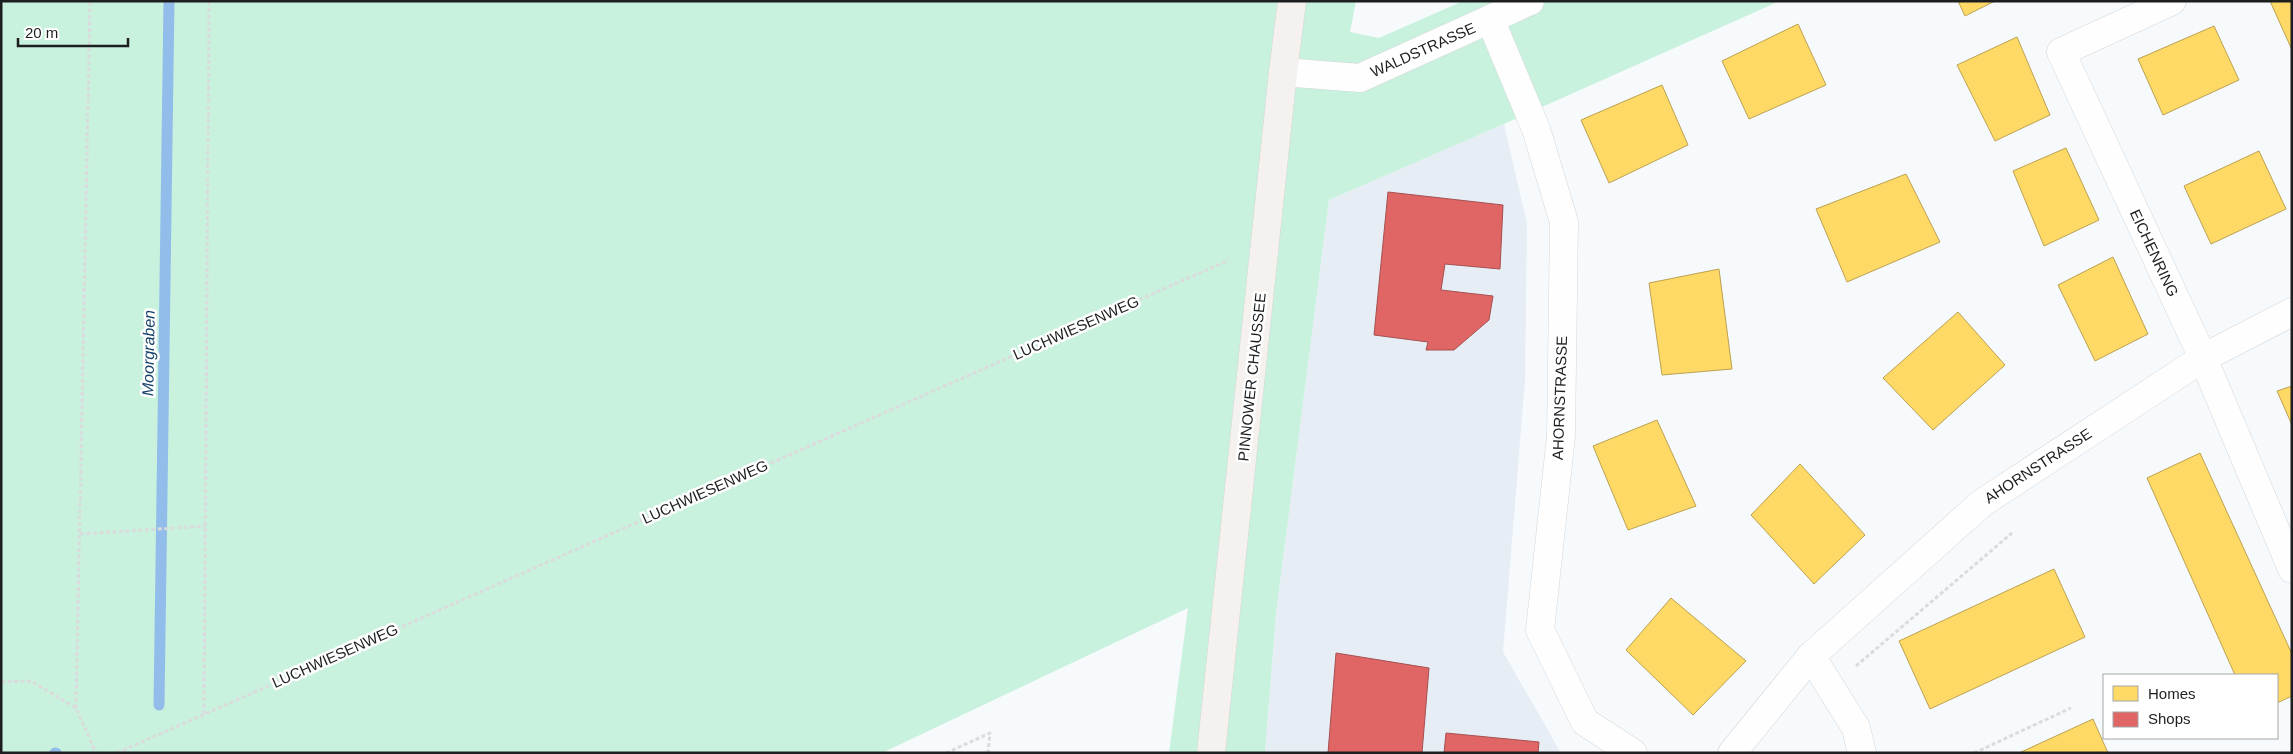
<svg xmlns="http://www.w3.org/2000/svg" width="2293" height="754" font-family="Helvetica,sans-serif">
	<rect width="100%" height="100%" fill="#f7fafc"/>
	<polygon fill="#e7edf4" points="1504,124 1527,224 1525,380 1503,652 1561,753 1265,753 1276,614 1329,200"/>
	<polygon fill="#c9f2de" points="1,1 1356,1 1350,32 1379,38 1463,1 1780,1 1504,124 1329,200 1276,614 1265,753 1169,753 1188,608 882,753 1,753"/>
	<g fill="#ffd966" stroke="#bba151">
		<polygon points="1958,1 1995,1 1965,16"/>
		<polygon points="2270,1 2292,1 2292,50"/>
		<polygon points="1798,24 1826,85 1749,119 1722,61"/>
		<polygon points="2214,26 2239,80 2163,115 2138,59"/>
		<polygon points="2017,37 2050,115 1995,141 1957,65"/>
		<polygon points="1662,85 1688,145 1609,183 1581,120"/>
		<polygon points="2066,148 2099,220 2044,246 2013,171"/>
		<polygon points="2259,151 2286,209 2211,244 2184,186"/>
		<polygon points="1906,174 1940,242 1847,282 1816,209"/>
		<polygon points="2113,257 2148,334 2095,361 2058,285"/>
		<polygon points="1719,269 1732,369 1662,375 1649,283"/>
		<polygon points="1958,312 2005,365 1933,430 1883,378"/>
		<polygon points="2292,386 2292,425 2277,391"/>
		<polygon points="1657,420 1696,506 1628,530 1593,446"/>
		<polygon points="2200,453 2292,654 2292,696 2277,703 2277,675 2235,675 2147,478"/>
		<polygon points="1800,464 1865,535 1814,584 1751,515"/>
		<polygon points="2054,569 2085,637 1930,709 1899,641"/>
		<polygon points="1671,598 1746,661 1693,715 1626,650"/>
		<polygon points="2093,719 2108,753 2019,753"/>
	</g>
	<g fill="#e06666" stroke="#a55051">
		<polygon points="1388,192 1503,205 1500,269 1445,264 1441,290 1493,296 1489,320 1454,350 1426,350 1428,342 1374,335"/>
		<polygon points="1336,653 1429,668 1422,753 1328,753"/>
		<polygon points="1446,733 1539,742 1538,753 1444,753"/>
	</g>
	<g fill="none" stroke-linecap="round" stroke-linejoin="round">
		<g stroke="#92bdea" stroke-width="11">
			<polyline points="159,705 169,1"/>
			<polyline points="55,753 56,753"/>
		</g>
		<g stroke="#d4d6d8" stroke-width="29">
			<g id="street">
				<polyline points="2172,1 2061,52 2203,358 2292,569"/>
				<polyline points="1490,19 1536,129 1564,222 1561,436 1540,630 1585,722 1633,753"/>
				<polyline points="1283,72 1360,78 1530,1"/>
				<polyline points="1811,656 1856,728 1862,753"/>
				<polyline points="1732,753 1811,656 1982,503 2203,358 2292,312"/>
			</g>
		</g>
		<g stroke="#d4d6d8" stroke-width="29">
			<polyline id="secondary" points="1211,753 1283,72 1292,1"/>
		</g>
		<g stroke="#dadbdc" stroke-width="3" stroke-dasharray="4 2.5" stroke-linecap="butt">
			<polyline points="80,534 206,526"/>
			<polyline points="1856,666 2012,533"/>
			<polyline points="1,682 31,681 76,708 96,753"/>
			<polyline points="76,708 90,1"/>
			<polyline points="204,714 209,1"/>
			<polyline points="117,753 1229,260"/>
			<polyline points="946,753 990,733 988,753"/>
			<polyline points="1974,753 2071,708"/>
		</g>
		<use href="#street" stroke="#fefeff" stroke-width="28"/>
		<use href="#secondary" stroke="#f4f1ee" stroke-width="28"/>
	</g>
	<g text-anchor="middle" stroke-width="5" stroke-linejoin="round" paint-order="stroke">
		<g font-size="15" fill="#1c1e20" stroke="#fff">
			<text transform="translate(1423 50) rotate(-24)" y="5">WALDSTRASSE</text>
			<text transform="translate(2154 253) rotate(65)" y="5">EICHENRING</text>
			<text transform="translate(1076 328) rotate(-24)" y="5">LUCHWIESENWEG</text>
			<text transform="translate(1252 377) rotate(-84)" y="5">PINNOWER CHAUSSEE</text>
			<text transform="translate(1560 398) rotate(-88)" y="5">AHORNSTRASSE</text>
			<text transform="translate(2038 466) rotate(-33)" y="5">AHORNSTRASSE</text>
			<text transform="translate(705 492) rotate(-24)" y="5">LUCHWIESENWEG</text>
			<text transform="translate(335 656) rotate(-24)" y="5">LUCHWIESENWEG</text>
		</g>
		<g font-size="16" font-style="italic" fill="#17436c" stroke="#fff">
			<text transform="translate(148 353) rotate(-89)" y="6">Moorgraben</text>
		</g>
	</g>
	<rect width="2293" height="754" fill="none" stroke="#1c1e20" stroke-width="5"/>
	<rect x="2103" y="674" width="175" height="65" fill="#ffffff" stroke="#a4a5a6"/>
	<rect x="2113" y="686" width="25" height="15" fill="#ffd966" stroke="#a4a5a6"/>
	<text x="2148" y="699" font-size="15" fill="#1c1e20">Homes</text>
	<rect x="2113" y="712" width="25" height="15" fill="#e06666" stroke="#a4a5a6"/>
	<text x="2148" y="724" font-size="15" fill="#1c1e20">Shops</text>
	<path d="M18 38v8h110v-8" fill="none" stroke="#1c1e20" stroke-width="2.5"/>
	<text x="25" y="38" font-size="15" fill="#1c1e20" stroke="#ffffff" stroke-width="4" paint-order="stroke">20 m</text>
</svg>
